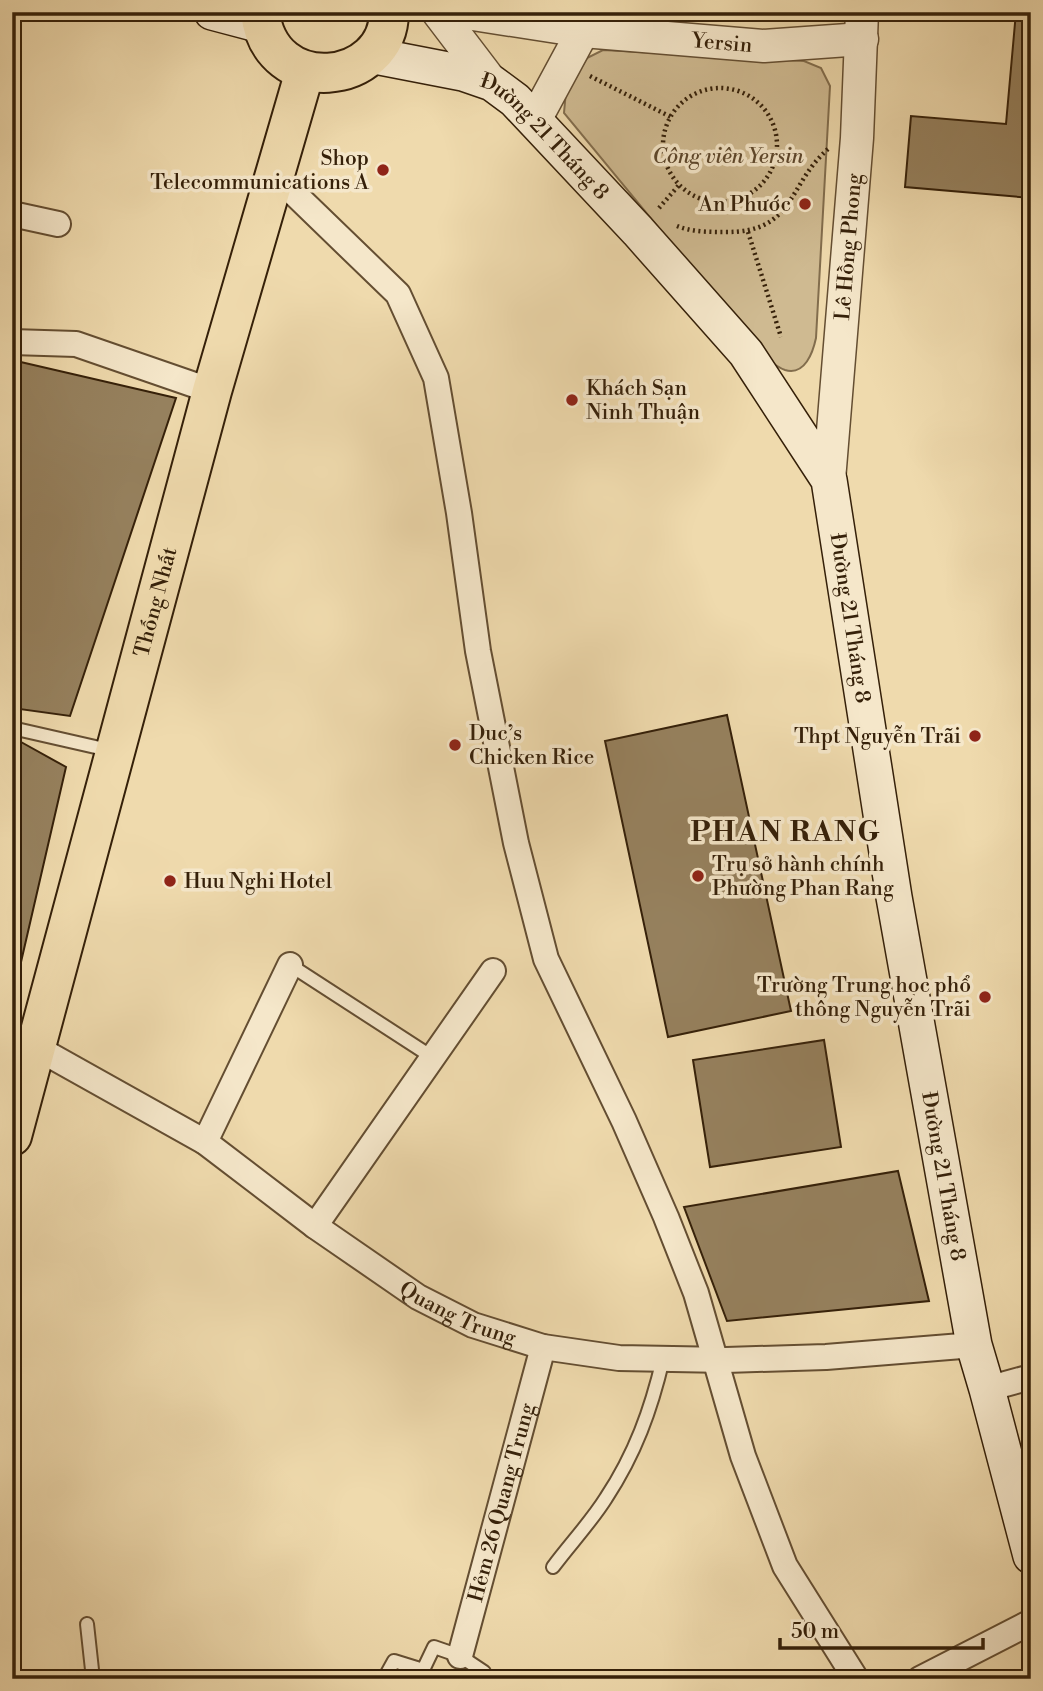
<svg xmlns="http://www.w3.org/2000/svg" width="1043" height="1691" font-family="'Libre Bodoni',serif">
	<rect width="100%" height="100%" fill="#efdaad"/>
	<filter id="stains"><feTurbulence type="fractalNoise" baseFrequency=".00286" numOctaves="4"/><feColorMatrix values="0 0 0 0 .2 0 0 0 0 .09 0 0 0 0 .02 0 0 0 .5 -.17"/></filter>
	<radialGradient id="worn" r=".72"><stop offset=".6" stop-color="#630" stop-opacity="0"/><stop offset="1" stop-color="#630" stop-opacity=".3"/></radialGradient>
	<path fill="#cfba91" stroke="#826d4d" stroke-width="2" d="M603 50 804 61 821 68 830 86 816 338C813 352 805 376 785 370 779 368 771 362 766 358L564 113 566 91 587 58Z"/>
	<g fill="#96815e" stroke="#352009" stroke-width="2">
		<polygon points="1016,12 1031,12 1031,198 905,187 911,116 1006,124"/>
		<polygon points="12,360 176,398 70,716 12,708"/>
		<polygon points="727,715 791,1011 668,1037 605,741"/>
		<polygon points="12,737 66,767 18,975 12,978"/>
		<polygon points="824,1040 841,1147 710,1167 693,1060"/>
		<polygon points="898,1171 929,1301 727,1321 684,1207"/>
	</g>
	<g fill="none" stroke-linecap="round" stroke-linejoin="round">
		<g stroke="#644e32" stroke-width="16">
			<g id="service">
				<polyline points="12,728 113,751"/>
				<polyline points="290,965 432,1057"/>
				<path d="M553 1567C570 1544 591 1522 606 1498 635 1454 651 1410 663 1359"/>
				<polyline points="87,1624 93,1679"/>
				<polyline points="384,1679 394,1661 423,1670 434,1647 460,1656 484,1672 481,1679"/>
			</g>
		</g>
		<g stroke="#644e32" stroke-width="28">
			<g id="minor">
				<polyline points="274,174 398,294 436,378 459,513 478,651 516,843 546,959 624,1121 666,1217 696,1293 743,1456 785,1566 856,1679"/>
				<polyline points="12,214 58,224"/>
				<polyline points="12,342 76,344 212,391"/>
				<path id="s1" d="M12 1042 37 1048 205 1142 315 1226 418 1297 473 1325 543 1347 619 1358 726 1360 826 1357 974 1345"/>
				<polyline points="205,1142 290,965"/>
				<polyline points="315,1226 493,971"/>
				<polyline points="987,1389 1031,1377"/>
				<path id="s2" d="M460 1656 543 1347"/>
				<polyline points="920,1679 1031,1622"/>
			</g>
		</g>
		<g stroke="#644e32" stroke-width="35">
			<g id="tertiary">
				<polyline points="438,12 492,83"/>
				<path id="s3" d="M460 12 583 31 764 46 862 39"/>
				<polyline points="535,120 583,31"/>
				<path id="s4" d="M829 480 857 138 862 12"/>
			</g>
		</g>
		<g stroke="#352009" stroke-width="38">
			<g id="secondary">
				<polyline points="212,12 261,25"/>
				<path id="s5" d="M370 55 463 73 492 83 515 100 638 231 746 353 829 480 894 897 974 1345 987 1389 1031 1556"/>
			</g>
		</g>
		<g stroke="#352009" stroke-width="42">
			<g id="primary">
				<path d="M260 12C270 100 389 86 389 12"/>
				<path id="s6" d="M12 1136 212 391 305 71"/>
			</g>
		</g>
		<g stroke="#352009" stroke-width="4.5" stroke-dasharray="2 3.5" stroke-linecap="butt">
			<polyline points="590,76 671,117"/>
			<circle cx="720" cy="145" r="57"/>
			<polyline points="659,208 679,185"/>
			<path d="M677 226C692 232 709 232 725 232 795 233 787 185 828 149"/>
			<polyline points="748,232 781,337"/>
		</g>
		<use href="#service" stroke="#f5e7ca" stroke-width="12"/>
		<use href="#minor" stroke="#f5e7ca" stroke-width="24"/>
		<use href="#tertiary" stroke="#f5e7ca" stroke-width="32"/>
		<use href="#secondary" stroke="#f5e7ca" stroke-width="35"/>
		<use href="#primary" stroke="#efdaad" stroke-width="38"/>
	</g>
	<g fill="#8f2418" stroke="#f5e7ca" stroke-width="2.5">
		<circle cx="383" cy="170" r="7"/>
		<circle cx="805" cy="204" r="7"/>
		<circle cx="572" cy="400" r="7"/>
		<circle cx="975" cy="736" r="7"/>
		<circle cx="455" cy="745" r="7"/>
		<circle cx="698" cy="876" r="7"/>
		<circle cx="170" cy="881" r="7"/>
		<circle cx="985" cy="997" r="7"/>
	</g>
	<g text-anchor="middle" stroke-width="7" stroke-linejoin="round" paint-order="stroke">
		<g font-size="21" fill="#352009" stroke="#f5e7ca">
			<text dy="7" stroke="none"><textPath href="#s3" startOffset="264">Yersin</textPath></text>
			<text dy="7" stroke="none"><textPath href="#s5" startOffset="200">Đường 21 Tháng 8</textPath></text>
			<text dy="7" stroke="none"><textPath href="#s4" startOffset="234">Lê Hồng Phong</textPath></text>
			<text dy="7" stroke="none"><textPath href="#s6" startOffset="553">Thống Nhất</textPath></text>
			<text dy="7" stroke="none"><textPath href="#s5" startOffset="788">Đường 21 Tháng 8</textPath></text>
			<text dy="7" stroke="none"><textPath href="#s5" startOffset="1354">Đường 21 Tháng 8</textPath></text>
			<text dy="7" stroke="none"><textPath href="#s1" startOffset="525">Quang Trung</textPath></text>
			<text dy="7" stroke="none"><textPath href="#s2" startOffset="159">Hẻm 26 Quang Trung</textPath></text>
		</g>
		<g font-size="21" font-style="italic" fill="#5c462b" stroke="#f5e7ca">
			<text x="728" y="163">Công viên Yersin</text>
		</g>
		<g font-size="21" fill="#352009" stroke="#f5e7ca" text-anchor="end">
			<text x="369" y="165">Shop<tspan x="369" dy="24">Telecommunications A</tspan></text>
			<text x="791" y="211">An Phước</text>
			<text x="586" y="395" text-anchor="start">Khách Sạn<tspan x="586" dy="24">Ninh Thuận</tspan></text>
			<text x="469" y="740" text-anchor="start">Duc’s<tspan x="469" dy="24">Chicken Rice</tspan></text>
			<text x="961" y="743">Thpt Nguyễn Trãi</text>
			<text x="712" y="871" text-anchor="start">Trụ sở hành chính<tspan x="712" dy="24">Phường Phan Rang</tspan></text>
			<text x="184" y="888" text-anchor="start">Huu Nghi Hotel</text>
			<text x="971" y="992">Trường Trung học phổ<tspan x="971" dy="24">thông Nguyễn Trãi</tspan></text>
		</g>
		<g font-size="28" font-weight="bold" letter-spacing="2" fill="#352009" stroke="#f5e7ca">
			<text x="786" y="841">PHAN RANG</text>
		</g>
	</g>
	<rect width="1043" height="1691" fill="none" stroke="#efdaad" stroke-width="42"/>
	<rect x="14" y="14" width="1015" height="1663" fill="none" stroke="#352009" stroke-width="3.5"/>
	<rect x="21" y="21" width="1001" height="1649" fill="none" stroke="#352009" stroke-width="2"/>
	<path d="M780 1638v10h203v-10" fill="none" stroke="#352009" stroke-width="3.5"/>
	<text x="791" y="1638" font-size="21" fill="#352009" stroke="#f5e7ca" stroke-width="5" paint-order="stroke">50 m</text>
	<rect width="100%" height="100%" filter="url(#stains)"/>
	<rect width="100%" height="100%" fill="url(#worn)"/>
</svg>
